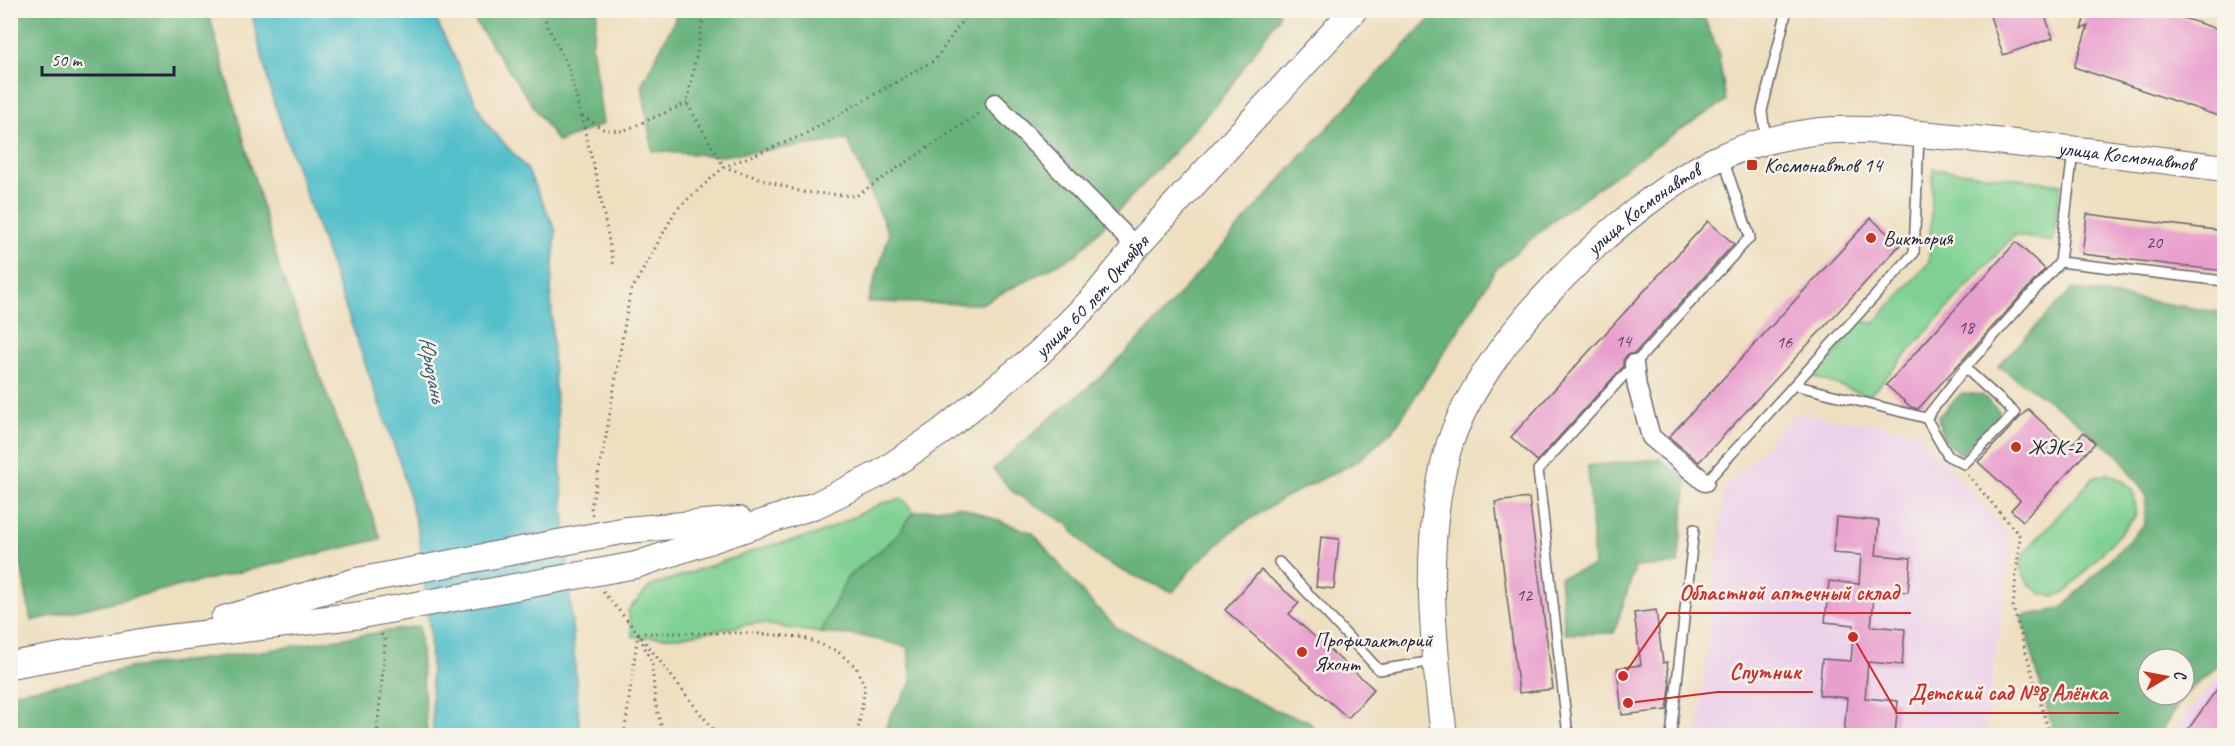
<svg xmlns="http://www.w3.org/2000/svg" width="2235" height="746" font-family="Caveat,sans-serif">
	<rect width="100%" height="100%" fill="#f7f3e8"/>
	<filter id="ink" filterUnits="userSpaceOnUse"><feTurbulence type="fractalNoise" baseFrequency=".0167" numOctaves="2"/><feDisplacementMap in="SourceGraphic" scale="12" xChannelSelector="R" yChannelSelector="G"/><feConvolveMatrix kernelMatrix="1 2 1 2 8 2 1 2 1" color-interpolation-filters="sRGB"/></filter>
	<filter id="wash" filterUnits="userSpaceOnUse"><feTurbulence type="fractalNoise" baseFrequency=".008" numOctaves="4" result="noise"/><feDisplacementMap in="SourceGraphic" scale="24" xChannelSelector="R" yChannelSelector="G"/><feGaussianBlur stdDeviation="1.35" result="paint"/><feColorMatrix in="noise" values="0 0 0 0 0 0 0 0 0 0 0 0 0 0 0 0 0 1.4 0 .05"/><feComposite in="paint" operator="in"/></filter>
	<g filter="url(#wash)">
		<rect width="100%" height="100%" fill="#eedfbf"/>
		<g fill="#ecd1ea">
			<polygon points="1796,413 1918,431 2012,538 1985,735 1698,736 1724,489"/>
			<polygon points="2224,670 2224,735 2169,735"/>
		</g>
		<g fill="#7fd193" stroke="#507a67" stroke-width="1.5">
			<polygon points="1933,169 2061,184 2053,242 2014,235 1869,396 1814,377 1861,321 1874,323 1929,262"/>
			<path d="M2108 474C2133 483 2137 491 2135 517L2066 592 2054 596 2041 594 2028 583 2020 567 2024 553 2093 478Z"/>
			<polygon points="903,499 914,512 895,538 848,577 820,633 757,623 679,637 633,637 628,610 651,586 765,547 818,534 882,503"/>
		</g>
		<g fill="#67b37d" stroke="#446a5c" stroke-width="1.5">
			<polygon points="10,11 208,11 279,267 381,539 31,621 10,500"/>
			<polygon points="468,11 598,11 592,45 603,124 558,142"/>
			<polygon points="674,11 1279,11 1278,18 1227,91 1175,151 1077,254 981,304 868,302 889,235 848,140 721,156 652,151 642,84 675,20"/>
			<polygon points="1443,11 1701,11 1718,51 1726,101 1667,138 1556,218 1495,270 1467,317 1394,429 1358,461 1284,498 1236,528 1191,569 1173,592 1127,573 1094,555 1066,523 1013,492 993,469 1057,412 1102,376 1149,329 1315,141 1427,22"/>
			<polygon points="2072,289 2224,313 2224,661 2184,695 2184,659 2148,659 2148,695 2184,695 2159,735 2054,735 2022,616 2061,609 2145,524 2146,495 2119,456 2062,410 1998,366"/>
			<polygon points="1962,393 1982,395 2000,412 1961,454 1943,439 1938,417"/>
			<polygon points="1660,459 1687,480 1678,564 1635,567 1614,633 1565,634 1560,577 1594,566 1588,466"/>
			<polygon points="958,506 1033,533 1086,597 1117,628 1173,655 1207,677 1282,713 1309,721 1317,735 883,735 890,716 912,682 908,647 861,636 820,633 848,577 895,538 914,512"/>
			<polygon points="419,626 427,732 424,735 11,735 11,693 73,682 129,668 250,653"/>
		</g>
		<polygon fill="#52bfca" stroke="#3a7082" stroke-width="1.5" points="251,11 432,11 486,123 527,169 556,231 551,289 553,360 580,735 433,735 430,633 419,535 401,466 272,97"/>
		<g id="blocks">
			<g fill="#e99fce">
				<polygon points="1988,10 2043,10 2053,38 2003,55"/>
				<polygon points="2087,10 2158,10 2224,31 2224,118 2074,67 2088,26 2081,29"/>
				<polygon points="2087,214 2224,231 2224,271 2082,254"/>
				<polygon points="1871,218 1900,245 1699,462 1669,437"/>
				<polygon points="1708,221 1734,244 1635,353 1627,355 1623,360 1623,367 1537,461 1511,437"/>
				<polygon points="2016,242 2045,269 1918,409 1911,407 1886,385"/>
				<polygon points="2028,409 2069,447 2084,432 2095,443 2023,521 2011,510 2020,500 1978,462"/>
				<polygon points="1529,498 1553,689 1519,693 1495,502"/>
				<polygon points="1836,517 1879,521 1876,555 1911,558 1908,592 1875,589 1871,626 1905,629 1902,665 1868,662 1865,698 1898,701 1895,735 1844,733 1847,698 1819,695 1822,659 1851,661 1854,625 1825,622 1829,581 1859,584 1861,555 1833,553"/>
				<polygon points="1321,537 1339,539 1334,589 1316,587"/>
				<polygon points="1261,570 1299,603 1289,614 1374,689 1348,718 1225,610"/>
				<polygon points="1656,610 1663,663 1667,662 1670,688 1667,710 1622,715 1617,668 1641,665 1634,613"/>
				<polygon points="2224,679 2224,735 2184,735"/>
			</g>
		</g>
	</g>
	<g filter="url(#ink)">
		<use href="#blocks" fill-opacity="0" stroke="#696469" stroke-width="1.5"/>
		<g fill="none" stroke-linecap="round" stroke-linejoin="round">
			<g stroke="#696469" stroke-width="12">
				<g id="lane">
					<polyline points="1766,140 1762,111 1787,10"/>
					<polyline points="2073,151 2060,262 2224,281"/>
					<polyline points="1794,385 1926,418 1948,456 1964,464 2015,413 1965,368"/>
					<polyline points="1926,418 1965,368 2060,262"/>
					<polyline points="1705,483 1914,253 1919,137"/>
					<polyline points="1279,562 1379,670 1434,661"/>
					<polyline points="1568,736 1538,470 1750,237 1723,159"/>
					<polyline points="1671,736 1694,529"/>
				</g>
			</g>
			<g stroke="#696469" stroke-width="21">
				<g id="street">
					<polyline points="995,103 1136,247"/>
					<polyline points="1634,364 1637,387 1651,437 1705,482"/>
				</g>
			</g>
			<g stroke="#696469" stroke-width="28">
				<g id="secondary">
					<polyline points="627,530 739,520"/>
					<path id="s1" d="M636 565 816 505 879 474 941 432 1038 354 1093 299 1136 247 1354 10"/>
					<polyline points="224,619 357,581"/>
					<polyline points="10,665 152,640 361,615"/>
					<path id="s2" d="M1444 736C1433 642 1422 545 1447 453 1475 348 1624 201 1721 157 1751 143 1788 135 1821 131 1861 127 1901 133 1942 136 2036 144 2130 156 2224 168"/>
				</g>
			</g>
			<g stroke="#696469" stroke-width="3" stroke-dasharray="1.5 4.5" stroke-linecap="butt">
				<polyline points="540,10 569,69 597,179 614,267"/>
				<polyline points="705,10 687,103 724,167 802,192 856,196 980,113"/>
				<polyline points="582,116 605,130 623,131 687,103"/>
				<polyline points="1968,475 2020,536 2013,607 2050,736"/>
				<polyline points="592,515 591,507 605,442 630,293 676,210 724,167 803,135 935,60 970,10"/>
				<polyline points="603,592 638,633 624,736"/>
				<polyline points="638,633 749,633 802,637 837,651 856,667 865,687 857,736"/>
				<polyline points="638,633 718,736"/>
				<polyline points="640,637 652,664 655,702 664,736"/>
				<path d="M377 736C379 703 384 671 385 639L380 633"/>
			</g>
			<use href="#lane" stroke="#fff" stroke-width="9"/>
			<use href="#street" stroke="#fff" stroke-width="18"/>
			<use href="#secondary" stroke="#fff" stroke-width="26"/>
			<g stroke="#696469" stroke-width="28" stroke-linecap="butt">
				<g id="secondary-bridge">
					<polyline points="357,581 627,530"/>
					<polyline points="361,615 636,565"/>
				</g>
			</g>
			<use href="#secondary-bridge" stroke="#fff" stroke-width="26"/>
		</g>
	</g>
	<g fill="#c8321e" stroke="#f7f3e8" stroke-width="2">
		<rect x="1746" y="159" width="12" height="12" rx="3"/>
		<circle cx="1871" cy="238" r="6"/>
		<circle cx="2016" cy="447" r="6"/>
		<circle cx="1302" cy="652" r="6"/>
	</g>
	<g text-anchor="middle" stroke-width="5" stroke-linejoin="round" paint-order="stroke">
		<g font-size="18" fill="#544160">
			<text x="2154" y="248">20</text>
			<text x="1966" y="333">18</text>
			<text x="1623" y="347">14</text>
			<text x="1784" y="348">16</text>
			<text x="1524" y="601">12</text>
		</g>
		<g font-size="21" fill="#22223b" stroke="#f7f3e8">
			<text dy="7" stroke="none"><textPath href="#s2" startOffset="1107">улица Космонавтов</textPath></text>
			<text dy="7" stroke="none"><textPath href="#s2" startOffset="603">улица Космонавтов</textPath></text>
			<text dy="7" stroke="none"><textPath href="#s1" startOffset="538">улица 60 лет Октября</textPath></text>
		</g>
		<g font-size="21" fill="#22223b" stroke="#f7f3e8" text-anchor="start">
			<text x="1764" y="172">Космонавтов 14</text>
			<text x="1883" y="245">Виктория</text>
			<text x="2028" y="454">ЖЭК-2</text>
			<text x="1314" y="647">Профилакторий<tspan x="1314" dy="24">Яхонт</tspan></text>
		</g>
		<g font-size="22" font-style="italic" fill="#33596d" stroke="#f7f3e8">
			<text transform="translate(433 369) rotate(79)" y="8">Юрюзань</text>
		</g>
	</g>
	<path fill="none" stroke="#d62828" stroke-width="2" d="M1623 676L1667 613H1911M1628 703L1718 692H1813M1853 637L1897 713H2119"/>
	<g fill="#d62828" stroke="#f7f3e8" stroke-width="2">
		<circle cx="1623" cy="676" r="6"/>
		<circle cx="1628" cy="703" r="6"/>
		<circle cx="1853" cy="637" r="6"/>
	</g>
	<g font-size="22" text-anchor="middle" font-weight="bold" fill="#d62828" stroke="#f7f3e8" stroke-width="5" stroke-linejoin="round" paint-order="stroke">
		<text x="1789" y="600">Областной аптечный склад</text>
		<text x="1765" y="679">Спутник</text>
		<text x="2008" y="700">Детский сад №8 Алёнка</text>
	</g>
	<rect width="2235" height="746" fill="none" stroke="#f7f3e8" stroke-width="36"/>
	<g transform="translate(2166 677) rotate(80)"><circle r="28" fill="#f7f3e8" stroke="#a29fa3" stroke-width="1.5"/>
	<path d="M0-4.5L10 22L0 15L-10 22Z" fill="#c8321e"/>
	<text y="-9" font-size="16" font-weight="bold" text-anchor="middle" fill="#22223b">С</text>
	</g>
	<path d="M42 66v9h132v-9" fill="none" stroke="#22223b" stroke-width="3"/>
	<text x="51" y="66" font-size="18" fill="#22223b" stroke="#f7f3e8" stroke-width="4.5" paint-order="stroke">50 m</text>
</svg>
